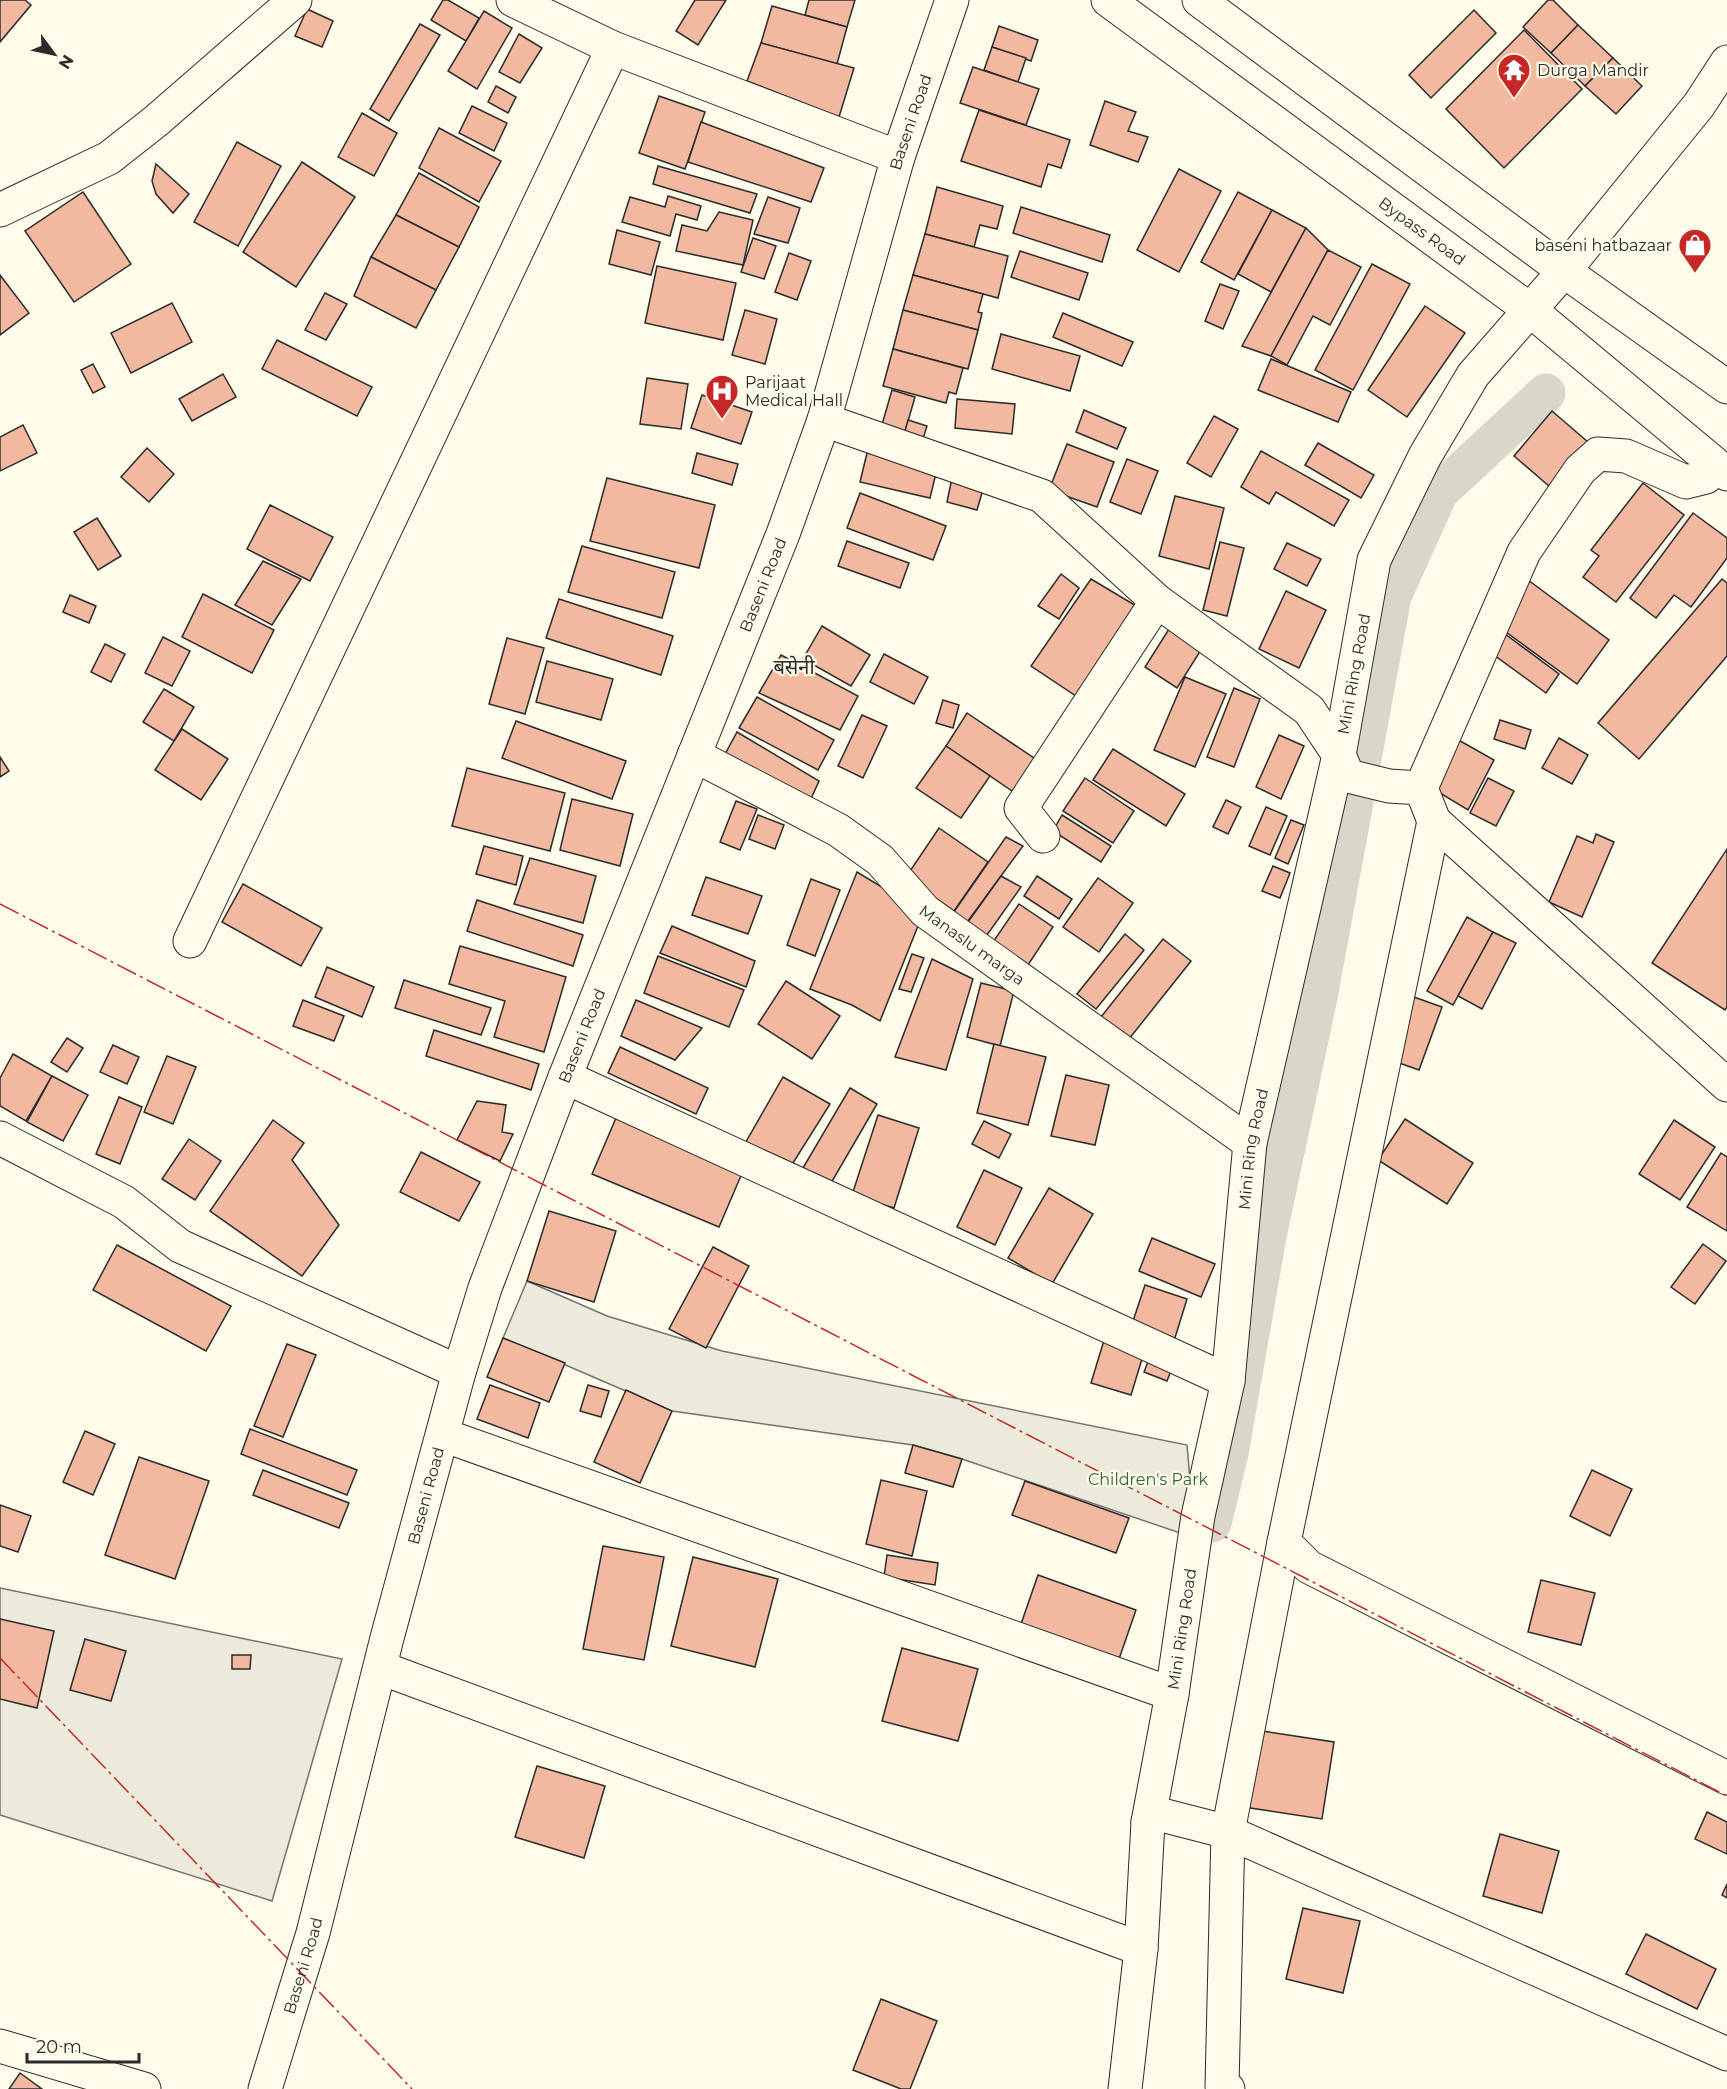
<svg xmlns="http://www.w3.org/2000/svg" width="1727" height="2089" font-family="Montserrat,'Noto Sans Devanagari',sans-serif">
	<rect width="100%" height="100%" fill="#fdfbea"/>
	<g fill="#ecebdb" stroke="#74746e" stroke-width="1.5">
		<polygon points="527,1281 607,1316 722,1351 1187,1445 1195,1538 962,1459 913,1445 672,1411 503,1338"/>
		<polygon points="0,1588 342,1659 272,1901 0,1815"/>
	</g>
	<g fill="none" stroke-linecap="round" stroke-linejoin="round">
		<polyline stroke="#d8d7c9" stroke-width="39" points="1212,1523 1229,1453 1267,1236 1318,997 1392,596 1439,492 1546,393"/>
	</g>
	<g fill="#f2b8a0" stroke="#2b2b2b" stroke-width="1.5">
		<polygon points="0,0 25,0 31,5 0,42"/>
		<polygon points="443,0 448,0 479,18 466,41 431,20"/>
		<polygon points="695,0 726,0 698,45 676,31"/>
		<polygon points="809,0 855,0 847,27 805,15"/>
		<polygon points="1548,0 1553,0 1578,25 1551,53 1523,27"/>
		<polygon points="772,6 847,27 837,64 761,43"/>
		<polygon points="307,9 333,21 322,47 295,36"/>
		<polygon points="1474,10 1496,33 1431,98 1409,75"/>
		<polygon points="484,11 512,28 477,89 448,71"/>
		<polygon points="420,24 440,35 389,121 370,109"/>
		<polygon points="1578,25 1613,58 1585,86 1551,53"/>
		<polygon points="999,26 1038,40 1031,61 992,47"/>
		<polygon points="1524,30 1582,89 1504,168 1446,109"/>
		<polygon points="519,34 542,48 520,83 499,72"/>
		<polygon points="761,43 854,68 839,117 747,81"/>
		<polygon points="992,47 1026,58 1018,82 984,70"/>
		<polygon points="1613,58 1642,86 1616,114 1585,86"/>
		<polygon points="973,67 1039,89 1026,125 960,103"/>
		<polygon points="496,86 516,97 508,113 488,102"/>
		<polygon points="659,96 705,112 685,169 639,153"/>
		<polygon points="1105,101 1136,112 1128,131 1148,137 1138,162 1090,145"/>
		<polygon points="472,106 507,123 494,151 459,133"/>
		<polygon points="979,110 1070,140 1061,168 1048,164 1041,187 961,161"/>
		<polygon points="362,113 397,133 374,176 338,157"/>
		<polygon points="701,122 824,168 811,202 688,162"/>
		<polygon points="439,128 501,161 479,202 419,168"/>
		<polygon points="237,142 281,166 238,246 194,222"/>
		<polygon points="302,162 355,197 296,287 243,252"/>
		<polygon points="156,164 189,194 173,213 156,194 152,181"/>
		<polygon points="658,166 757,194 750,213 653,184"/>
		<polygon points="1179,169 1221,191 1179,272 1137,250"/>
		<polygon points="419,173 479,207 459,247 396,215"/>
		<polygon points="937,187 1003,206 997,229 980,225 974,247 925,234"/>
		<polygon points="83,192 131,264 74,302 25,231"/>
		<polygon points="1238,192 1272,210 1234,280 1201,262"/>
		<polygon points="668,196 701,206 697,220 676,214 670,236 622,222 630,197 665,207"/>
		<polygon points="768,197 800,208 788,243 754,234"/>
		<polygon points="1021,207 1110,235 1102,262 1013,233"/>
		<polygon points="1272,210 1306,228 1271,292 1238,274"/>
		<polygon points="719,212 753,220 743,265 676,251 682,225 707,231"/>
		<polygon points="396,215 459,247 436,290 371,257"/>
		<polygon points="1306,228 1328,250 1271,356 1242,346"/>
		<polygon points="617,230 660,242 651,275 609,264"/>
		<polygon points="925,234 1008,256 998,298 913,275"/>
		<polygon points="753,238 776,246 764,279 741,272"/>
		<polygon points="1328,250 1361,267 1330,325 1313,316 1287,365 1271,356"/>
		<polygon points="1020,251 1088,273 1079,300 1011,277"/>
		<polygon points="789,253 811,261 797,300 775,292"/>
		<polygon points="371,257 436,290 416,328 354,296"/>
		<polygon points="1372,264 1410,284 1353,390 1315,370"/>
		<polygon points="657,266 736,283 723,340 645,323"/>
		<polygon points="0,275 29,313 0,335"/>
		<polygon points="913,275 983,294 978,312 982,313 978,330 903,310"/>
		<polygon points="1220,284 1239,291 1223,329 1205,321"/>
		<polygon points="325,293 347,304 326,340 305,330"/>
		<polygon points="172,303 192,342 131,373 111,333"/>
		<polygon points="1425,306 1465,333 1407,417 1368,390"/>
		<polygon points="745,310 777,319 765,364 732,355"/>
		<polygon points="903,310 978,330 968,369 893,349"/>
		<polygon points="1063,313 1133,342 1122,366 1053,337"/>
		<polygon points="1001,334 1080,356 1070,391 992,369"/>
		<polygon points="277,340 372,387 357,416 262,369"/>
		<polygon points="893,349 963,368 956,394 949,392 946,403 883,386"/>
		<polygon points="1271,359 1351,392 1338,422 1258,390"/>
		<polygon points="93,364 105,387 93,393 81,370"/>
		<polygon points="223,374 236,397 192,421 179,399"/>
		<polygon points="647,378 688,384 681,429 640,424"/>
		<polygon points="892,390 915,397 902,442 879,435"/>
		<polygon points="702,395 752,412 741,444 691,428"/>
		<polygon points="957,399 1015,404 1012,434 955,428"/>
		<polygon points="1084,410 1126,428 1117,449 1076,432"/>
		<polygon points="1552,411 1588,442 1550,487 1514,456"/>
		<polygon points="1214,416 1238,429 1211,477 1187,463"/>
		<polygon points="908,420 927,426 920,448 902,442"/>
		<polygon points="23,425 37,453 0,471 0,437"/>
		<polygon points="1318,443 1374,475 1361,498 1305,465"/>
		<polygon points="1067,444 1114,462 1097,507 1049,490"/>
		<polygon points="147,448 174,474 149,502 121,477"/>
		<polygon points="1261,451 1349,500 1334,526 1276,492 1269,504 1241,487"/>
		<polygon points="697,453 738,464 732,485 692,473"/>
		<polygon points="867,453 937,469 930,498 860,482"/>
		<polygon points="1127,459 1158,471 1141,514 1110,502"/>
		<polygon points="607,478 715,505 699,568 590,541"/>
		<polygon points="952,478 984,486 977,510 947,502"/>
		<polygon points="1643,483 1684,515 1616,602 1583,577 1599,556 1591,550"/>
		<polygon points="860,493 946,526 933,560 847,528"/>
		<polygon points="1175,496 1224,508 1209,569 1159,556"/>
		<polygon points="270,505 333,537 310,581 247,549"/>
		<polygon points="1693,513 1727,538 1727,558 1691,607 1674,595 1656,618 1630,598"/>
		<polygon points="97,518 121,556 98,570 74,532"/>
		<polygon points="847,541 909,563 900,588 838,566"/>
		<polygon points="1220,542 1244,548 1227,616 1203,610"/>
		<polygon points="1287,543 1321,559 1307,586 1274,569"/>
		<polygon points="582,546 675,572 662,618 568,592"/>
		<polygon points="263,561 301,579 272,625 235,605"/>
		<polygon points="1061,574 1079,588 1059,619 1038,606"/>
		<polygon points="1091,579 1138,607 1079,698 1031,666"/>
		<polygon points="1722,579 1727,583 1727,656 1639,759 1598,723"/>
		<polygon points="1528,580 1609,640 1577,684 1495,624"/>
		<polygon points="1286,591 1326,610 1299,668 1259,649"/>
		<polygon points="203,594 274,630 252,673 182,637"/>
		<polygon points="70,595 96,606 89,623 63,612"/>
		<polygon points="559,599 673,636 661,675 546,638"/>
		<polygon points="822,626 870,655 851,686 803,659"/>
		<polygon points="1497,628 1559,674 1546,693 1483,647"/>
		<polygon points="1169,629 1201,650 1177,688 1145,667"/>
		<polygon points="163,637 190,651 172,686 145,673"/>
		<polygon points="507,638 544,648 525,714 489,704"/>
		<polygon points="105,644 125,654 111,682 91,672"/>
		<polygon points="884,654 928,677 914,704 870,682"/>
		<polygon points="781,655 858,696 840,730 759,693"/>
		<polygon points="547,661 613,679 601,720 536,702"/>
		<polygon points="1185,677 1226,694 1195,767 1154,750"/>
		<polygon points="1234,688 1260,699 1234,767 1207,757"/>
		<polygon points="164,689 194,707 174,741 143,722"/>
		<polygon points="757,697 834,740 818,770 739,728"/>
		<polygon points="943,700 959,705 953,728 936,723"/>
		<polygon points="967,713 1037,760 1015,793 946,746"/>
		<polygon points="862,715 887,726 863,778 838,766"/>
		<polygon points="1500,720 1531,730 1525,749 1494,739"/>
		<polygon points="516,721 626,761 612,799 502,758"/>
		<polygon points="182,729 228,759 201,800 155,770"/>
		<polygon points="737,732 819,781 809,803 724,756"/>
		<polygon points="1279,735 1304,746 1281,799 1256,787"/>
		<polygon points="1455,738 1494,760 1468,810 1430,787"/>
		<polygon points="1559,738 1588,755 1572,784 1542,768"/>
		<polygon points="946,746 990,776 961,818 916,788"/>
		<polygon points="1113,749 1185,794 1166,826 1093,780"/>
		<polygon points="0,757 9,771 0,777"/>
		<polygon points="467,768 565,793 550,851 452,826"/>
		<polygon points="1085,778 1134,811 1113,843 1063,811"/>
		<polygon points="1488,778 1514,791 1496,826 1470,813"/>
		<polygon points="572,799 633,814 620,866 560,850"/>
		<polygon points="1226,800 1241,807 1228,834 1213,827"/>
		<polygon points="736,801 757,809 740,850 720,842"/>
		<polygon points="1266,807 1287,816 1270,855 1249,846"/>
		<polygon points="758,815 784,825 775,849 749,839"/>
		<polygon points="1062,815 1111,846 1101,862 1053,831"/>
		<polygon points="1291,820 1304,825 1288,864 1275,858"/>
		<polygon points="939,828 988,862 954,911 906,877"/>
		<polygon points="1596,834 1614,842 1582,917 1549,902 1577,836 1593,843"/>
		<polygon points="1006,837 1023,846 965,925 951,916"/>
		<polygon points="484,846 523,856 516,885 476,874"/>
		<polygon points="1727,849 1727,1007 1725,1010 1652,963"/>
		<polygon points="530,858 596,876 583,923 514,904"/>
		<polygon points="1273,866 1290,873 1280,898 1262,891"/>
		<polygon points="857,872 890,892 922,916 880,1021 852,1005 810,989"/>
		<polygon points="1001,876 1021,887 987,935 968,922"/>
		<polygon points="1037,876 1072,899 1059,919 1024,896"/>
		<polygon points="706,877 762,896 748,934 692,915"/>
		<polygon points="1098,878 1133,903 1099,952 1063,927"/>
		<polygon points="811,879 840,890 815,956 787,945"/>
		<polygon points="243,884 322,928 301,966 222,922"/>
		<polygon points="477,900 583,935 573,966 467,931"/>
		<polygon points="1019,904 1053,927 1026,968 991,945"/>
		<polygon points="1467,917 1493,932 1453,1005 1427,991"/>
		<polygon points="672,926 755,961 746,987 660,953"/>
		<polygon points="1493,932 1516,943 1482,1009 1458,996"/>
		<polygon points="1125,934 1144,950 1096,1009 1077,994"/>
		<polygon points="1163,939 1191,961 1125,1044 1097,1022"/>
		<polygon points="460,946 566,977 544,1052 494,1037 505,1001 449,984"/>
		<polygon points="912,954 924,958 911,992 899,989"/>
		<polygon points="658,956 744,990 729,1027 644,993"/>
		<polygon points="932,959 973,979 946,1070 895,1057"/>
		<polygon points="327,967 374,987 362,1017 315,997"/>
		<polygon points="404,980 491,1008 481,1035 395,1008"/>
		<polygon points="786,981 840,1016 812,1059 758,1024"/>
		<polygon points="981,983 1014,991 1000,1046 967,1037"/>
		<polygon points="1411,996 1442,1007 1419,1070 1388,1059"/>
		<polygon points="303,1000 344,1016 334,1041 293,1026"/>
		<polygon points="636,1000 702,1028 675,1060 621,1036"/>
		<polygon points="434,1030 539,1064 531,1090 426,1056"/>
		<polygon points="67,1038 83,1048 67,1072 51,1062"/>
		<polygon points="994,1044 1046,1057 1028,1125 977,1113"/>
		<polygon points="113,1045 139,1057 127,1084 100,1072"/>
		<polygon points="620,1047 708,1088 696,1114 608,1073"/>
		<polygon points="13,1054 52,1076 26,1121 0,1106 0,1078"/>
		<polygon points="167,1056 196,1067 173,1124 144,1112"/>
		<polygon points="1066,1075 1109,1085 1095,1145 1051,1136"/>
		<polygon points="52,1076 88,1095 63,1141 27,1122"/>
		<polygon points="783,1077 830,1104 788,1171 743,1147"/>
		<polygon points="850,1088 877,1104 827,1190 800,1173"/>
		<polygon points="119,1097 142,1107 120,1164 96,1154"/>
		<polygon points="477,1101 506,1105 502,1132 513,1134 500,1161 457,1140"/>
		<polygon points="878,1115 919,1128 894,1208 852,1195"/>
		<polygon points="616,1118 743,1171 719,1227 592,1174"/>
		<polygon points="1405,1119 1473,1163 1447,1204 1378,1160"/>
		<polygon points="273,1120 304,1143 292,1160 339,1225 302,1276 210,1211"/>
		<polygon points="1674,1120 1715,1147 1680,1200 1639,1174"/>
		<polygon points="984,1121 1011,1134 999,1158 972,1144"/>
		<polygon points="189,1139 221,1161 195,1200 162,1179"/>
		<polygon points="421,1152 480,1182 459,1221 400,1192"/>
		<polygon points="1721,1153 1727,1157 1727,1231 1687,1207"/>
		<polygon points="984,1170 1022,1188 995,1245 957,1227"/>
		<polygon points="1049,1188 1093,1214 1052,1284 1008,1258"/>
		<polygon points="549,1211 616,1231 594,1302 527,1281"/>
		<polygon points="1152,1238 1215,1264 1201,1297 1139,1271"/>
		<polygon points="1703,1244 1726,1261 1695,1304 1671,1287"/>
		<polygon points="117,1245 231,1306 206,1351 93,1290"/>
		<polygon points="713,1247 749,1266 706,1348 669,1329"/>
		<polygon points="1145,1285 1187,1299 1174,1341 1131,1327"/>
		<polygon points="1105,1337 1145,1349 1131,1395 1091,1383"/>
		<polygon points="503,1338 565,1363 549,1402 487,1377"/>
		<polygon points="287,1344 316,1355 283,1437 254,1426"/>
		<polygon points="1151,1354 1174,1363 1167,1381 1144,1372"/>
		<polygon points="490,1385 540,1403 528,1438 477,1419"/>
		<polygon points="588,1385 609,1391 601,1417 580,1411"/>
		<polygon points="626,1390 672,1411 640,1483 594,1462"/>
		<polygon points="250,1429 357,1470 347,1495 241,1454"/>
		<polygon points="85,1431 115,1444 93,1495 63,1482"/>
		<polygon points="913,1445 962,1459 953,1487 905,1473"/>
		<polygon points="139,1457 209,1481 175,1579 105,1555"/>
		<polygon points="263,1470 349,1503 339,1528 253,1495"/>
		<polygon points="1592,1470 1632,1489 1610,1536 1570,1516"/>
		<polygon points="881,1480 927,1491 912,1556 866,1544"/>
		<polygon points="1025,1481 1129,1518 1116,1553 1012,1515"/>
		<polygon points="0,1505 31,1516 18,1552 0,1546"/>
		<polygon points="603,1546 664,1557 644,1660 583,1649"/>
		<polygon points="887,1555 938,1563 935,1585 884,1577"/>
		<polygon points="693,1557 778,1579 755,1667 671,1646"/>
		<polygon points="1038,1575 1136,1610 1119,1659 1021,1624"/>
		<polygon points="1541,1580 1595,1593 1581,1645 1528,1632"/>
		<polygon points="0,1619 54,1631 37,1708 0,1699"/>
		<polygon points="85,1639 126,1651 111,1701 70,1690"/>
		<polygon points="902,1648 978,1669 958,1741 882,1721"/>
		<polygon points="232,1655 251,1655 250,1669 232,1669"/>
		<polygon points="1256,1730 1334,1742 1322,1819 1244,1807"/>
		<polygon points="537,1766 605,1786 584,1858 515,1837"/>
		<polygon points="1707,1812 1727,1822 1727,1854 1695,1839"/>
		<polygon points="1500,1834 1559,1851 1542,1913 1483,1896"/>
		<polygon points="1727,1884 1727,1898 1722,1895"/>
		<polygon points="1303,1908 1360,1921 1343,1993 1286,1979"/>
		<polygon points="1646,1934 1716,1969 1697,2009 1626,1974"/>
		<polygon points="881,1999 937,2021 910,2089 901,2089 853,2070"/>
		<polygon points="20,2073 42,2089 9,2089"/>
	</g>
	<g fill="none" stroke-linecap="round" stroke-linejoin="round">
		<g stroke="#2b2b2b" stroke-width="35">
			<g id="minor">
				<polyline points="513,0 613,48 898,157"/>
				<polyline points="0,210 109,158 156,121 295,0"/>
				<polyline points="1564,271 1699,105 1727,62"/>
				<polyline points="824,420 1042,496 1157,601 1309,710 1339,755 1348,776 1389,786 1421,788 1434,821 1727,1085"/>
				<path id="s1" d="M694 755 838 830 880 860 925 911 1250 1143"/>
				<polyline points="1421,788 1524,552 1580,470 1598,454 1626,456 1686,482 1706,477 1713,464"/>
				<polyline points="1434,821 1284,1542 1309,1567 1727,1778"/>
				<polyline points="1043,836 1021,808 1157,601"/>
				<polyline points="190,941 613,48"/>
				<polyline points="565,1077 1228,1381"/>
				<polyline points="0,1138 124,1202 180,1246 459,1372"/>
				<polyline points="443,1435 1172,1694"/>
				<polyline points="381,1668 1141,1949"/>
				<polyline points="1148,1822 1158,1814 1228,1832 1727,2054"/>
				<polyline points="0,2046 144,2089"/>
				<path id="s2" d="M265 2089 313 1933 387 1638 459 1372 485 1288 565 1077 783 534 824 420 898 157 952 0"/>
				<polyline points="1228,2089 1222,2086 1228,1832 1284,1542"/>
			</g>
		</g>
		<g stroke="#2b2b2b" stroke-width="35">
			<g id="major">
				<path id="s3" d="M1125 2089 1141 1949 1148 1822 1172 1694 1198 1516 1228 1381 1250 1143 1339 755 1374 560 1425 456 1473 375 1564 271"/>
			</g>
		</g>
		<g stroke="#2b2b2b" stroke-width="35">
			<g id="highway">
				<path id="s4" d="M1108 0 1530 310 1727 474"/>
				<polyline points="1199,0 1564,271 1727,387"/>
			</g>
		</g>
		<use href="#minor" stroke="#fdfbea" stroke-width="33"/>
		<use href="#major" stroke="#fdfbea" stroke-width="33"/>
		<use href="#highway" stroke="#fdfbea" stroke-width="33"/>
		<g stroke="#c62828" stroke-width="1.5" stroke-dasharray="21 4.5 3 4.5" stroke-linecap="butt">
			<polyline points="0,904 1727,1796"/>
			<polyline points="0,1658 412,2089"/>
		</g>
	</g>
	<defs>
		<g id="temple-pin" transform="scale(1.725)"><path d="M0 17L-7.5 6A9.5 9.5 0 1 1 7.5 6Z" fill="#c62828" stroke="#fdfbea"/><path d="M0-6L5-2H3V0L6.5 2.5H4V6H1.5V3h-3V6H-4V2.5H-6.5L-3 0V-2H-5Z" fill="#fff"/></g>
		<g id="shop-pin" transform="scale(1.725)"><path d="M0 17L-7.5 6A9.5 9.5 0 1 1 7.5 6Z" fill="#c62828" stroke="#fdfbea"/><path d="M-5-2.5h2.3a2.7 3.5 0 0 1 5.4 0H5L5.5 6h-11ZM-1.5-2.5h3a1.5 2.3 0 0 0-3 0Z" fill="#fff"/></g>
		<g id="hospital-pin" transform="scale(1.725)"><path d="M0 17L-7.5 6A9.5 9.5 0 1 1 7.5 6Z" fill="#c62828" stroke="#fdfbea"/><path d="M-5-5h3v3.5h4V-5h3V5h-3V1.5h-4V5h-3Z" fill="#fff"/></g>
	</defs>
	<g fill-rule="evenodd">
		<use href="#temple-pin" x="1514" y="70"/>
		<use href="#shop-pin" x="1695" y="245"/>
		<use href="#hospital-pin" x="722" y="391"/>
	</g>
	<g text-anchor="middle" stroke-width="4.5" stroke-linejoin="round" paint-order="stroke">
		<g font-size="16" fill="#2b2b2b" stroke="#fdfbea" text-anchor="start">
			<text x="1537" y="76">Durga Mandir</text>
			<text x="1672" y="251" text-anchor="end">baseni hatbazaar</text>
			<text x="745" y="388">Parijaat<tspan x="745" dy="18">Medical Hall</tspan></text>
		</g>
		<g font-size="16" fill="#2b2b2b" stroke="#fdfbea">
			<text dy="6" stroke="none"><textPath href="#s2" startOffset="2073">Baseni Road</textPath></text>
			<text dy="6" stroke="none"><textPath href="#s4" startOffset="390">Bypass Road</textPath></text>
			<text dy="6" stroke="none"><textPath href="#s2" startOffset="1587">Baseni Road</textPath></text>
			<text dy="6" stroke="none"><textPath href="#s3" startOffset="1436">Mini Ring Road</textPath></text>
			<text dy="6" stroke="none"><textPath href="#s1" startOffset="340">Manaslu marga</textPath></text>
			<text dy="6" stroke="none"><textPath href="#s2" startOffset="1101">Baseni Road</textPath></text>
			<text dy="6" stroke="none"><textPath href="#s3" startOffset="950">Mini Ring Road</textPath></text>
			<text dy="6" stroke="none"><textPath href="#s2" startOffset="615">Baseni Road</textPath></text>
			<text dy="6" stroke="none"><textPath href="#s3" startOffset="464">Mini Ring Road</textPath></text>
			<text dy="6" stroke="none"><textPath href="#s2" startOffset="129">Baseni Road</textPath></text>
		</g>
		<g font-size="16" fill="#34623c" stroke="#fdfbea">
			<text x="1148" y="1485">Children's Park</text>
		</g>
		<g font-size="20" fill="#2b2b2b" stroke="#fdfbea">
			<text x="794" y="674">बसेनी</text>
		</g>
	</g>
	<g transform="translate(54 54) rotate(123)" stroke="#fdfbea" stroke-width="4.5" paint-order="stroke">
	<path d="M0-4.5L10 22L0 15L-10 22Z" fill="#2b2b2b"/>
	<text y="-9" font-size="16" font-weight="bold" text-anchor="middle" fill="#2b2b2b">N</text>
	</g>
	<path d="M27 2053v9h112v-9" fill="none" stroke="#2b2b2b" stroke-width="3"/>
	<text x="36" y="2053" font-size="18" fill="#2b2b2b" stroke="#fdfbea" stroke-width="4.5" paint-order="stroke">20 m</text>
</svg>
